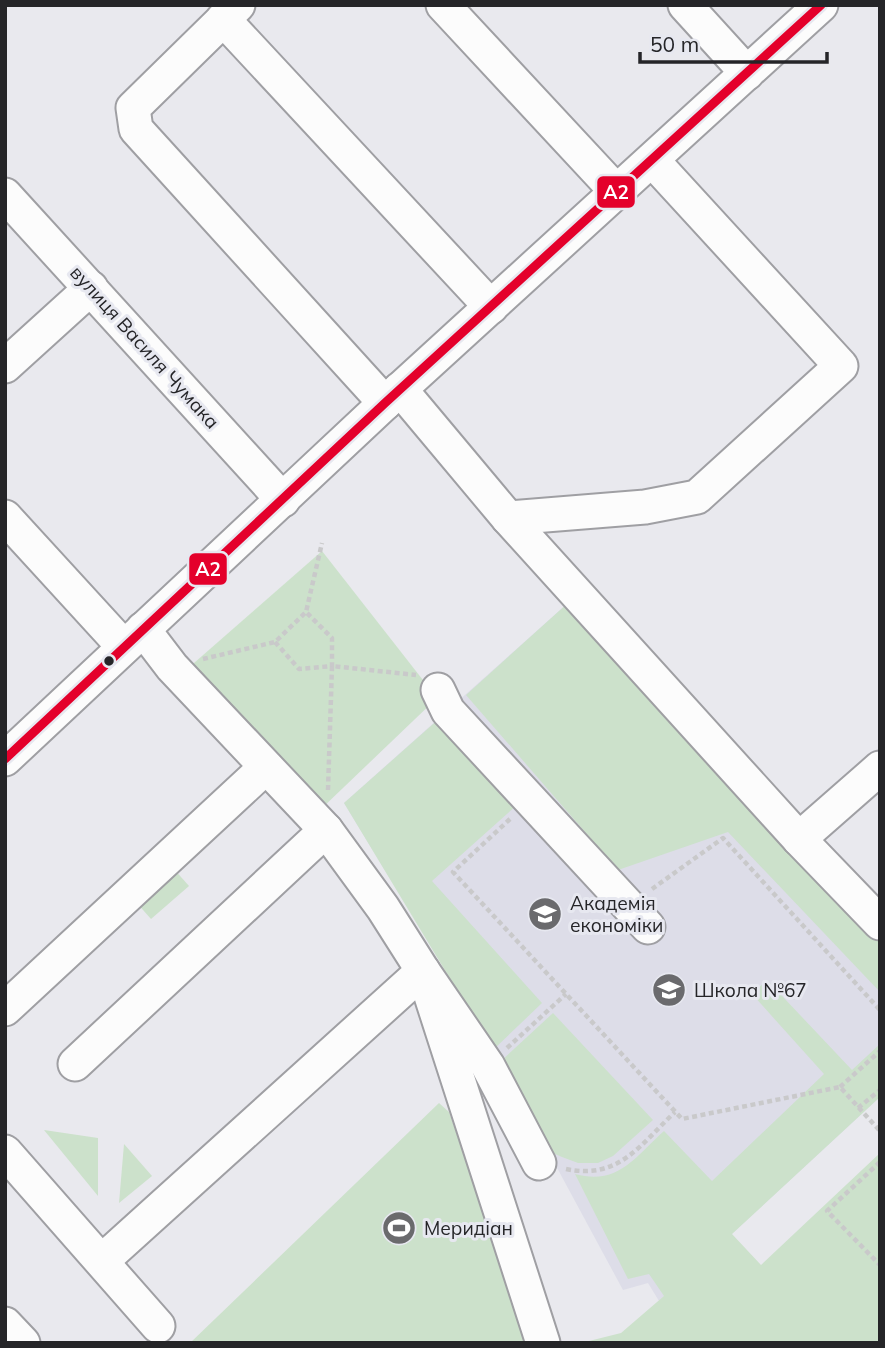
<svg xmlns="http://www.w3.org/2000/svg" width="885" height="1348" font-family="Mulish,sans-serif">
	<rect width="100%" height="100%" fill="#e9e9ee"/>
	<polygon fill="#dddde8" points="569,602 880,939 880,1097 659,1301 648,1283 623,1290 488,1040 344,803"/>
	<g fill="#cce1cb">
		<polygon points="322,551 437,698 320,810 186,670"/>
		<polygon points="569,602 880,939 880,992 728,832 618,870 466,695"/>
		<polygon points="441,717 518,804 432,881 542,1003 493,1050 344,803"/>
		<polygon points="173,868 189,886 151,919 136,902"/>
		<path d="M767 980 852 1070 880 1044V1097L732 1234 761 1265 880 1153V1343H581L621 1333 664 1296 649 1274 628 1279 575 1174C618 1186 635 1157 664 1131L712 1181 824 1074 752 994Z"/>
		<polygon points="553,1013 653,1120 613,1156 598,1163 578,1163 562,1157 548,1151 500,1062"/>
		<polygon points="439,1103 449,1112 529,1343 190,1343"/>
		<polygon points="44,1130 98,1138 98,1196"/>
		<polygon points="124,1144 152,1176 119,1203"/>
	</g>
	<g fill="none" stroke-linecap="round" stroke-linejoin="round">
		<g stroke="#9f9fa3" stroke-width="37">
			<g id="minor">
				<polyline points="238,5 133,108 136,129 385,403"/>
				<polyline points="443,5 617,192"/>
				<polyline points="685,5 747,73"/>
				<polyline points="223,19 491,307"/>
				<polyline points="5,195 283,500"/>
				<polyline points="5,366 91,288"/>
				<polyline points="400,389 508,518 799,839 880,923"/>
				<polyline points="5,517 124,647"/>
				<polyline points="508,518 645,507 697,497 841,366 652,160"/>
				<polyline points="143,629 172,667 326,830 383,908 423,971 543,1343"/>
				<polyline points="438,690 448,711 648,927"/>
				<polyline points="5,759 385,403 821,5"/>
				<polyline points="799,839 880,768"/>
				<polyline points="5,1009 266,767"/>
				<polyline points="75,1064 326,830"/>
				<polyline points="5,1152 158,1326"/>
				<polyline points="102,1261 423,971 488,1066 539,1163"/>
				<polyline points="5,1324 23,1343"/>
			</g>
		</g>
		<g stroke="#c9c9ca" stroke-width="4.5" stroke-dasharray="5 3.5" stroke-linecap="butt">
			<polyline points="275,642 299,669 332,666 332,638 306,612"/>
			<polyline points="203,659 275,642 306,612 322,543"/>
			<polyline points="328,790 332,666 416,675"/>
			<polyline points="510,819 453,872 682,1119 840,1087 880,1131"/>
			<polyline points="652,889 723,838 880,1010"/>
			<polyline points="507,1048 566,994"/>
			<polyline points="840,1087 880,1051"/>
			<polyline points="858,1108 880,1090"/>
			<polyline points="880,1162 827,1211 880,1265"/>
			<path d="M566 1169C619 1180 640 1145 675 1112"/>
		</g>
		<use href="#minor" stroke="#fcfcfc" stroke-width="33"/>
		<g stroke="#e7e8f0" stroke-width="14">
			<polyline id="bus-1" points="5,759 385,403 821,5"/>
		</g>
		<use href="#bus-1" stroke="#e4002b" stroke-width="9"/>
	</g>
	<defs>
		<g id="university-disc" transform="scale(1.75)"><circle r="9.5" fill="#6a6a6d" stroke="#e7e8f0"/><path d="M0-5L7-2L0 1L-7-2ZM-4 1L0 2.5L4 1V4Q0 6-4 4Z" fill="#fff"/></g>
		<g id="school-disc" transform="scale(1.75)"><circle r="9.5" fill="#6a6a6d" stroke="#e7e8f0"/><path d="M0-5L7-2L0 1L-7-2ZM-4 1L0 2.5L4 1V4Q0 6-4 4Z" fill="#fff"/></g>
		<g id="stadium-disc" transform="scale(1.75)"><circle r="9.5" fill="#6a6a6d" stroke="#e7e8f0"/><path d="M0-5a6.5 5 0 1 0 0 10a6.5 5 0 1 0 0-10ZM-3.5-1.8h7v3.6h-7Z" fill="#fff"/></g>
	</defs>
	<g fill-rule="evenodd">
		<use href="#university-disc" x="545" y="914"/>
		<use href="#school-disc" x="669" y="990"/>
		<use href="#stadium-disc" x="399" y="1228"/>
	</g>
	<circle fill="#252528" stroke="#e7e8f0" stroke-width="2.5" cx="109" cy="661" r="6"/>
	<g text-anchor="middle" stroke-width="6" stroke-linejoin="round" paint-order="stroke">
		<g font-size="19" fill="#252528" stroke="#e7e8f0">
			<text transform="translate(145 347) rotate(48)" y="7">вулиця Василя Чумака</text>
		</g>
		<g font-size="19" fill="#252528" stroke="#e7e8f0" text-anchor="start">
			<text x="570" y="910">Академія<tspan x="570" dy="22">економіки</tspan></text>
			<text x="694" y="997">Школа №67</text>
			<text x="424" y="1235">Меридіан</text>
		</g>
	</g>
	<g stroke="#e7e8f0" stroke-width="2.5">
		<rect x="596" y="175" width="40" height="34" rx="7" fill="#e4002b"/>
		<rect x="188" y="552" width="40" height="34" rx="7" fill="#e4002b"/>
	</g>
	<g font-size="19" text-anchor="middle" font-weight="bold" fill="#fff">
		<text x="616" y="199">А2</text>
		<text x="208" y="576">А2</text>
	</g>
	<rect width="885" height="1348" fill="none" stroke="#252528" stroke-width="14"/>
	<path d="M640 52v10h187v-10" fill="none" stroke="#252528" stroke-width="3.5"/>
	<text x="650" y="52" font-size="21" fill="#252528" stroke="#e7e8f0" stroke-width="5" paint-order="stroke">50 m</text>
</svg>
